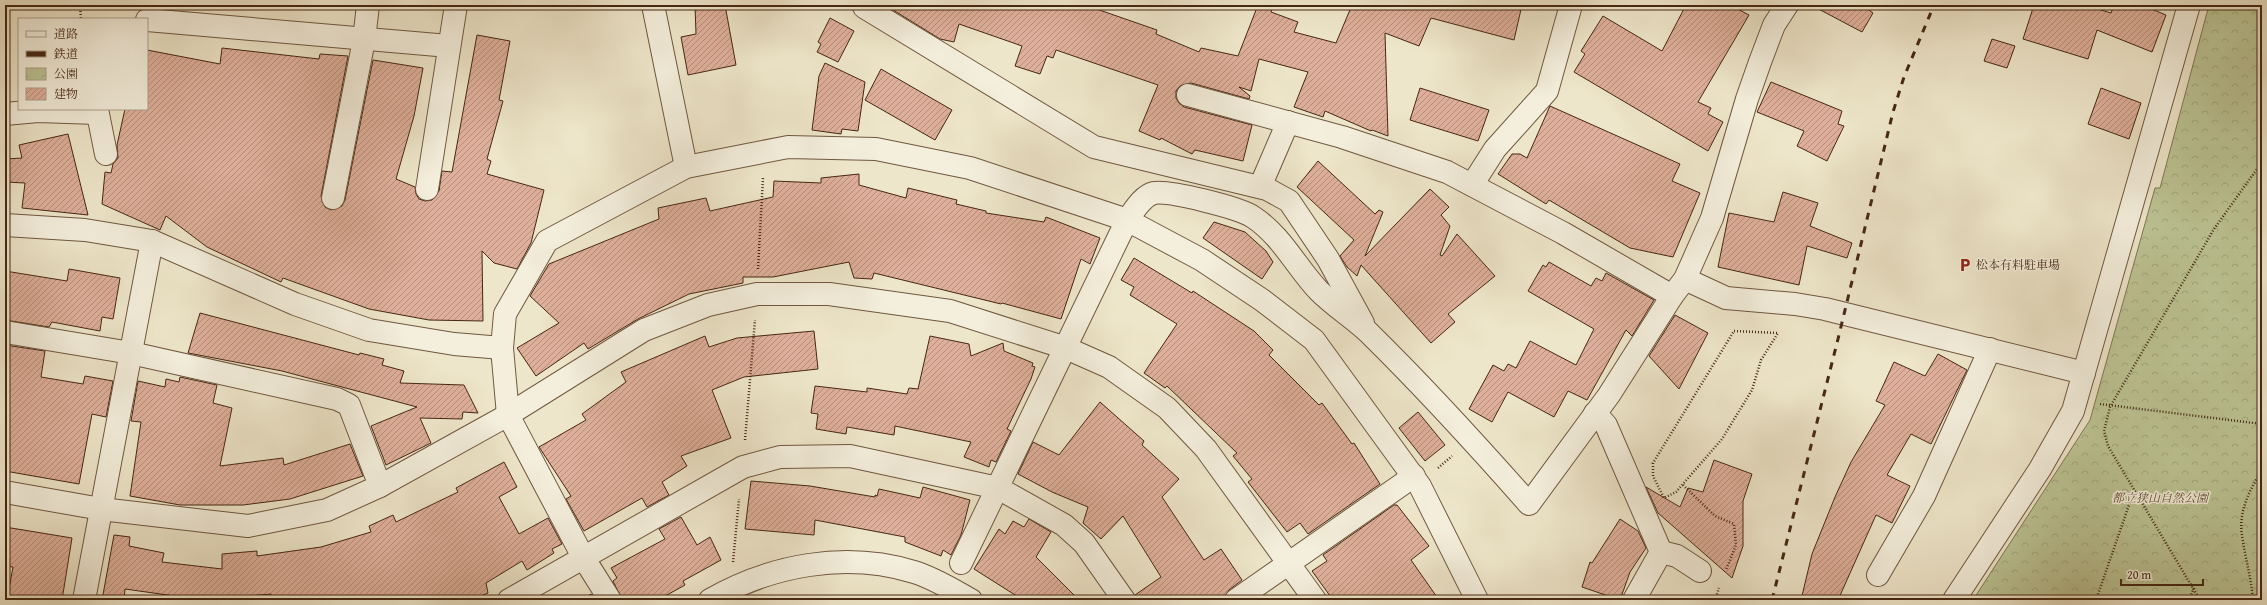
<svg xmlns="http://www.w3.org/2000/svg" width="2267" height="605" font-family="'Gentium Book Plus','Noto Serif JP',serif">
	<defs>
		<pattern id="park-crowns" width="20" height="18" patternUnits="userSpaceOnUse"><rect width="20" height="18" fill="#bcc494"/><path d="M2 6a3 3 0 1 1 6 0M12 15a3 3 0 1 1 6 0" fill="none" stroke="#a3a87f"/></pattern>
		<pattern id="building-hatch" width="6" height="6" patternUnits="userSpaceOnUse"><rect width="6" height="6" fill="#deaf9a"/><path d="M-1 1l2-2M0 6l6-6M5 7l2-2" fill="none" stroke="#b68e7c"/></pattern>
	</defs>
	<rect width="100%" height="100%" fill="#eee6ca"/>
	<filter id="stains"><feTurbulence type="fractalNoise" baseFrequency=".005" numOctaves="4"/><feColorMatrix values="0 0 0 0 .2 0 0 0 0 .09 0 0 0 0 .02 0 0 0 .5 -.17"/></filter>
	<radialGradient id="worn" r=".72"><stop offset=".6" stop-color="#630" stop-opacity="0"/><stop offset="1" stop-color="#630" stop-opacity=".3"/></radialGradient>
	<polygon fill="url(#park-crowns)" stroke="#817653" points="2209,5 2262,5 2262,600 1973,600 2090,420 2155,188 2160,188"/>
	<g fill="url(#building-hatch)" stroke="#462712">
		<polygon points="695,5 725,5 736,65 688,75 681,37 696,34"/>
		<polygon points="885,5 1085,5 1157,30 1156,34 1199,52 1201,48 1238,56 1258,5 1273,5 1271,12 1298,22 1294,32 1336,43 1352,5 1522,5 1514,40 1431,18 1419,46 1385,33 1388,136 1372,130 1371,131 1325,111 1323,117 1294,107 1308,72 1259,59 1251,91 1239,87 1250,96 1249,99 1191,83 1180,86 1176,91 1176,98 1179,103 1184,107 1252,125 1243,161 1195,150 1192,154 1161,138 1160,140 1139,131 1158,85 1056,50 1053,58 1047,56 1040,74 1015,66 1022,46 959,24 954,42 940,39"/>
		<polygon points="1686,5 1730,5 1749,15 1698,102 1711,108 1708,114 1723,122 1708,151 1574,72 1585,54 1581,51 1603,16 1662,51"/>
		<polygon points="1811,5 1862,5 1873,13 1862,32"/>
		<polygon points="2034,5 2085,5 2111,13 2114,5 2142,5 2166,15 2152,52 2097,30 2088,59 2023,39"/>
		<polygon points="830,18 854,31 838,62 817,52 821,44 818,42"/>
		<polygon points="477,35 510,41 499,100 503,101 487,159 491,161 487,174 544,190 531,243 517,269 494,263 482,251 483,321 429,320 369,309 283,278 281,282 207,247 166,216 160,230 102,204 105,172 111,173 113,164 118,158 117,145 125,109 147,109 147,50 220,64 222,48 319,59 320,54 348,56 321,196 325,207 331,210 342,206 345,200 373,60 423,68 414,116 396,179 415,187 416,194 419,199 425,201 432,200 439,191 442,171 452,172"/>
		<polygon points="1992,39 2015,46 2007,68 1984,61"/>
		<polygon points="825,63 865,82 858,131 842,129 841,134 812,130 819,76"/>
		<polygon points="881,69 952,110 935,140 865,100"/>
		<polygon points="1771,82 1842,111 1838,124 1844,126 1827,161 1797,146 1804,131 1757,112"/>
		<polygon points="1420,88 1489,110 1478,141 1410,120"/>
		<polygon points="2101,88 2141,103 2129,139 2088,124"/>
		<polygon points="1550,106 1680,164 1672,181 1700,193 1673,257 1630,248 1549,200 1546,204 1498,174 1512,154 1520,154 1527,158"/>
		<polygon points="68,134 88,215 22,208 25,183 5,182 5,159 22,158 19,145"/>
		<polygon points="1318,161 1375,214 1379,210 1383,212 1365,256 1430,189 1449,207 1441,215 1450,226 1440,255 1442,256 1457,234 1495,276 1448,314 1455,322 1431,343 1361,265 1357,276 1347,267 1340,256 1354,240 1297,187"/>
		<polygon points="859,174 859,185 906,198 908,188 957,200 956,204 986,211 986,213 1044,222 1046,217 1100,238 1090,264 1081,259 1061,319 1002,303 1001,304 874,273 872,279 854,278 849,262 773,277 743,277 743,283 689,294 638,319 588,349 584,343 536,376 517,348 559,323 530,296 549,264 659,219 658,208 706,198 710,211 773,197 774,181 821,183 821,178"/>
		<polygon points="1783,192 1818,203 1810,226 1852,243 1847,258 1807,246 1799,285 1718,267 1729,213 1774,222"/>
		<polygon points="1214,222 1245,232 1266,251 1273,262 1262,279 1203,238"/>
		<polygon points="1134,258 1192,293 1193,291 1254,331 1273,350 1269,355 1319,405 1322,403 1352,444 1354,443 1380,484 1308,534 1300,523 1287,532 1248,482 1252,479 1233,456 1237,453 1167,386 1165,388 1144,373 1177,324 1130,295 1134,287 1121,280"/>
		<polygon points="1549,262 1591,286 1596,278 1602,281 1606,273 1654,300 1632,336 1626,330 1587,400 1568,391 1554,417 1508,392 1492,422 1469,409 1493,365 1504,371 1508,364 1516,368 1530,341 1576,365 1594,329 1528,291 1543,265 1546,267"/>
		<polygon points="69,269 120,278 113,319 102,317 100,331 52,322 49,327 5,320 5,271 67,281"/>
		<polygon points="200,313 359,355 360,353 384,359 382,365 404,371 400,383 464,385 478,413 463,412 462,419 420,418 431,443 386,465 371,426 417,407 282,371 188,353"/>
		<polygon points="1675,315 1708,333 1679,389 1649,356"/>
		<polygon points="814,331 818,369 744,377 712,390 731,438 681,456 687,466 662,482 669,495 647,507 642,498 584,531 566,499 571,496 539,447 586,420 582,414 626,382 621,372 705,336 709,347 737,338"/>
		<polygon points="930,336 969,344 971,356 1003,343 1004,351 1033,363 1032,366 1035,367 1031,379 1007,429 1011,431 996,462 991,460 989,467 964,457 971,442 895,426 894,435 847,427 846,434 816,429 818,414 811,413 815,386 867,392 867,388 907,394 909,388 918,389"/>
		<polygon points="5,345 45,351 41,377 83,384 85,376 113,381 106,417 92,414 79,484 5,471"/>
		<polygon points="1938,354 1967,370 1931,444 1911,434 1887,475 1910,486 1892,523 1876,515 1838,600 1801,600 1812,554 1835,497 1851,462 1885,405 1876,401 1894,362 1925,376"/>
		<polygon points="180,377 217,385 213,403 232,408 220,466 283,458 284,465 350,444 363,476 290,499 243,505 180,505 130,496 141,422 131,421 138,381 165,387 166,379 179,382"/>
		<polygon points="1100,402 1144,441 1142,445 1179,479 1162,497 1204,560 1221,549 1242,580 1229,590 1224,600 1136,600 1135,595 1161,577 1123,516 1101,539 1083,523 1088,507 1052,492 1018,474 1033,442 1059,455"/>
		<polygon points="1418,412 1445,445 1425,461 1399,428"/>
		<polygon points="1714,460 1752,474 1743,501 1743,546 1732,578 1658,513 1646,487 1680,507 1688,488 1703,492"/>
		<polygon points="504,462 517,487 499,497 519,534 548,518 562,544 552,549 554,553 527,570 522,561 486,583 488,593 471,600 272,600 271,594 203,600 125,589 124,600 102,600 114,535 130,537 129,546 164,553 162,562 222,569 222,554 257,551 257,556 321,547 371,532 369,526 393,515 396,522 458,492 456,488"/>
		<polygon points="751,481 810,486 875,497 875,495 877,496 879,489 920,498 923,487 970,500 961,535 951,555 943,550 941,556 905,542 905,537 815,520 814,535 745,529"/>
		<polygon points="1394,505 1397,505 1429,546 1411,560 1439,600 1333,600 1312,571 1327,561 1323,555"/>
		<polygon points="681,517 697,545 710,537 721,560 683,581 685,585 658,600 622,600 613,581 617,578 611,568 665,539 659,529"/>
		<polygon points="1029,519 1051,532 1036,557 1079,600 1023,600 974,569 999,529 1005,534 1013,521 1024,527"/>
		<polygon points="1620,519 1638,531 1646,548 1630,572 1620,600 1582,587 1590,562 1592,563"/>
		<polygon points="5,527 72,538 62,600 7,600 13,567 5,566"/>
		<polygon points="591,594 595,600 581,600"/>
	</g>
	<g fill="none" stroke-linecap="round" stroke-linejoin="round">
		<g stroke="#705740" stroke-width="24">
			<g id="minor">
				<polyline points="653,5 686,167"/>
				<polyline points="865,5 864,7 1094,147 1267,189 1289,201 1328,259 1363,323"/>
				<polyline points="147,20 449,46"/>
				<polyline points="1188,95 1342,137 1447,172 1563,233 1672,296"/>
				<polyline points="97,109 106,154"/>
				<polyline points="5,114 38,111 97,113"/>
				<polyline points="1472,185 1495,149 1547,91 1571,5"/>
				<polyline points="1260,187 1288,122"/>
				<polyline points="427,189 456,5"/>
				<polyline points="333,198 364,40 368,5"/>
				<polyline points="5,225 85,230 152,241 295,304 369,330 454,344 502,348"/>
				<polyline points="1685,279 1726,298 1795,304 1825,309 2084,373"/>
				<polyline points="5,332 131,353 337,399 349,405 380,486"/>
				<polyline points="1595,413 1606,425 1661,552 1634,600"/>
				<polyline points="5,492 101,509 248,526 327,510 380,486 508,415 644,330 708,305 757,294 829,294 950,311 1066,348 1109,367 1167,408 1206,449 1315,600"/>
				<polyline points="1661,552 1677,556 1700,571"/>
				<path d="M961 563 1127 220C1134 211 1142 196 1154 193 1169 190 1240 208 1253 217 1281 235 1297 268 1319 291 1334 306 1353 318 1368 332 1424 387 1477 445 1529 504L1609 395 1672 296 1685 279 1712 218 1747 99 1760 62 1774 25 1787 5"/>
				<polyline points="1878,575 1924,496 1990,349"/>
				<polyline points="84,600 152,241"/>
				<polyline points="509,600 743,467 780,457 850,456 998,488 1064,525 1084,543 1124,600"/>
				<polyline points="610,600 583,557 508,415 502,348 505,314 547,241 686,167 788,147 876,149 970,168 1127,220 1202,260 1262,300 1314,340 1420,486 1477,600"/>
				<path d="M710 600C771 565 845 551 914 572 934 578 953 590 971 600"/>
				<polyline points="1236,600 1414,476"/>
				<polyline points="1954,600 2040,469 2073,411 2189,5"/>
			</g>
		</g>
		<g stroke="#462712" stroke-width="2.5" stroke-dasharray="1 2" stroke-linecap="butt">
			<polyline points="80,5 81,19"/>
			<polyline points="758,269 763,178"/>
			<polygon points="1734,331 1778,333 1761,360 1752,390 1722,439 1676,492 1664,498 1653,476 1653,463"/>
			<polyline points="2100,404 2262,424"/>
			<polyline points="745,440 755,320"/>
			<polyline points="1438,468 1452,456"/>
			<polyline points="1683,485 1715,516 1734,524 1736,545 1726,570"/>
			<polyline points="733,562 739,499"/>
			<polyline points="1715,600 1719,588"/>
			<polyline points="2096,600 2130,502 2137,494"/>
			<polyline points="2189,600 2194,588"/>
			<polyline points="2200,600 2108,446 2104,431 2110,407 2214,229 2262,162"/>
			<path d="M2253 600C2251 576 2245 558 2242 535 2238 513 2250 488 2262 471"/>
		</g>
		<use href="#minor" stroke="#f4efdd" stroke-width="22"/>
		<polyline stroke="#462712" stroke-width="3" stroke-dasharray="7 7" stroke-linecap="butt" points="1772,600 1838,339 1893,112 1904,77 1934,5"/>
	</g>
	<defs>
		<g id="parking-bare" transform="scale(1.08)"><path d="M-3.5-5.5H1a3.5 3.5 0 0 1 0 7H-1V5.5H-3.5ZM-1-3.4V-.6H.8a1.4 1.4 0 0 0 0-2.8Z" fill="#8f2418" stroke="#f4efdd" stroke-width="2.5" paint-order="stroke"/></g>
	</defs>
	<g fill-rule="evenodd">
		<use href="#parking-bare" x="1965" y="265"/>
	</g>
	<g text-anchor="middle" stroke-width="3" stroke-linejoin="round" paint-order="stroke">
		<g font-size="12" fill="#462712" stroke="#f4efdd" text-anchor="start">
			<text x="1976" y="269">松本有料駐車場</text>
		</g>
		<g font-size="12" font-style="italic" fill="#644e32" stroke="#f4efdd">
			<text x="2160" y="502">都立狭山自然公園</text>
		</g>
	</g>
	<rect width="2267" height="605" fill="none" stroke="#eee6ca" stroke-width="20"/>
	<rect x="6" y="6" width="2255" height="593" fill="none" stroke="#462712" stroke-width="2"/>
	<rect x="10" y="10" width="2247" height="585" fill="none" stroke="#462712"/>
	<rect x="18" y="18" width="130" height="92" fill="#f4efdd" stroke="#ae9f8c"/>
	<rect x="26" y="31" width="20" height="6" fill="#f4efdd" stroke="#ae9f8c"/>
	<text x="54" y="38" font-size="12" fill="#462712">道路</text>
	<rect x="26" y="51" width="20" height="6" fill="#462712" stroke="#ae9f8c"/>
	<text x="54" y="58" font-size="12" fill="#462712">鉄道</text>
	<rect x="26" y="68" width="20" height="12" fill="url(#park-crowns)" stroke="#ae9f8c"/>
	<text x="54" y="78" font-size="12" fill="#462712">公園</text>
	<rect x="26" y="88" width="20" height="12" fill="url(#building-hatch)" stroke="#ae9f8c"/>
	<text x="54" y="98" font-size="12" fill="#462712">建物</text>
	<path d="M2121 579v6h82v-6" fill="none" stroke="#462712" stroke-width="2"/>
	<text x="2127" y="579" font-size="12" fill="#462712" stroke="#f4efdd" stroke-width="3" paint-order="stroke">20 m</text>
	<rect width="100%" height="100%" filter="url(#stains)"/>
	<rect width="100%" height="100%" fill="url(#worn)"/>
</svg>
